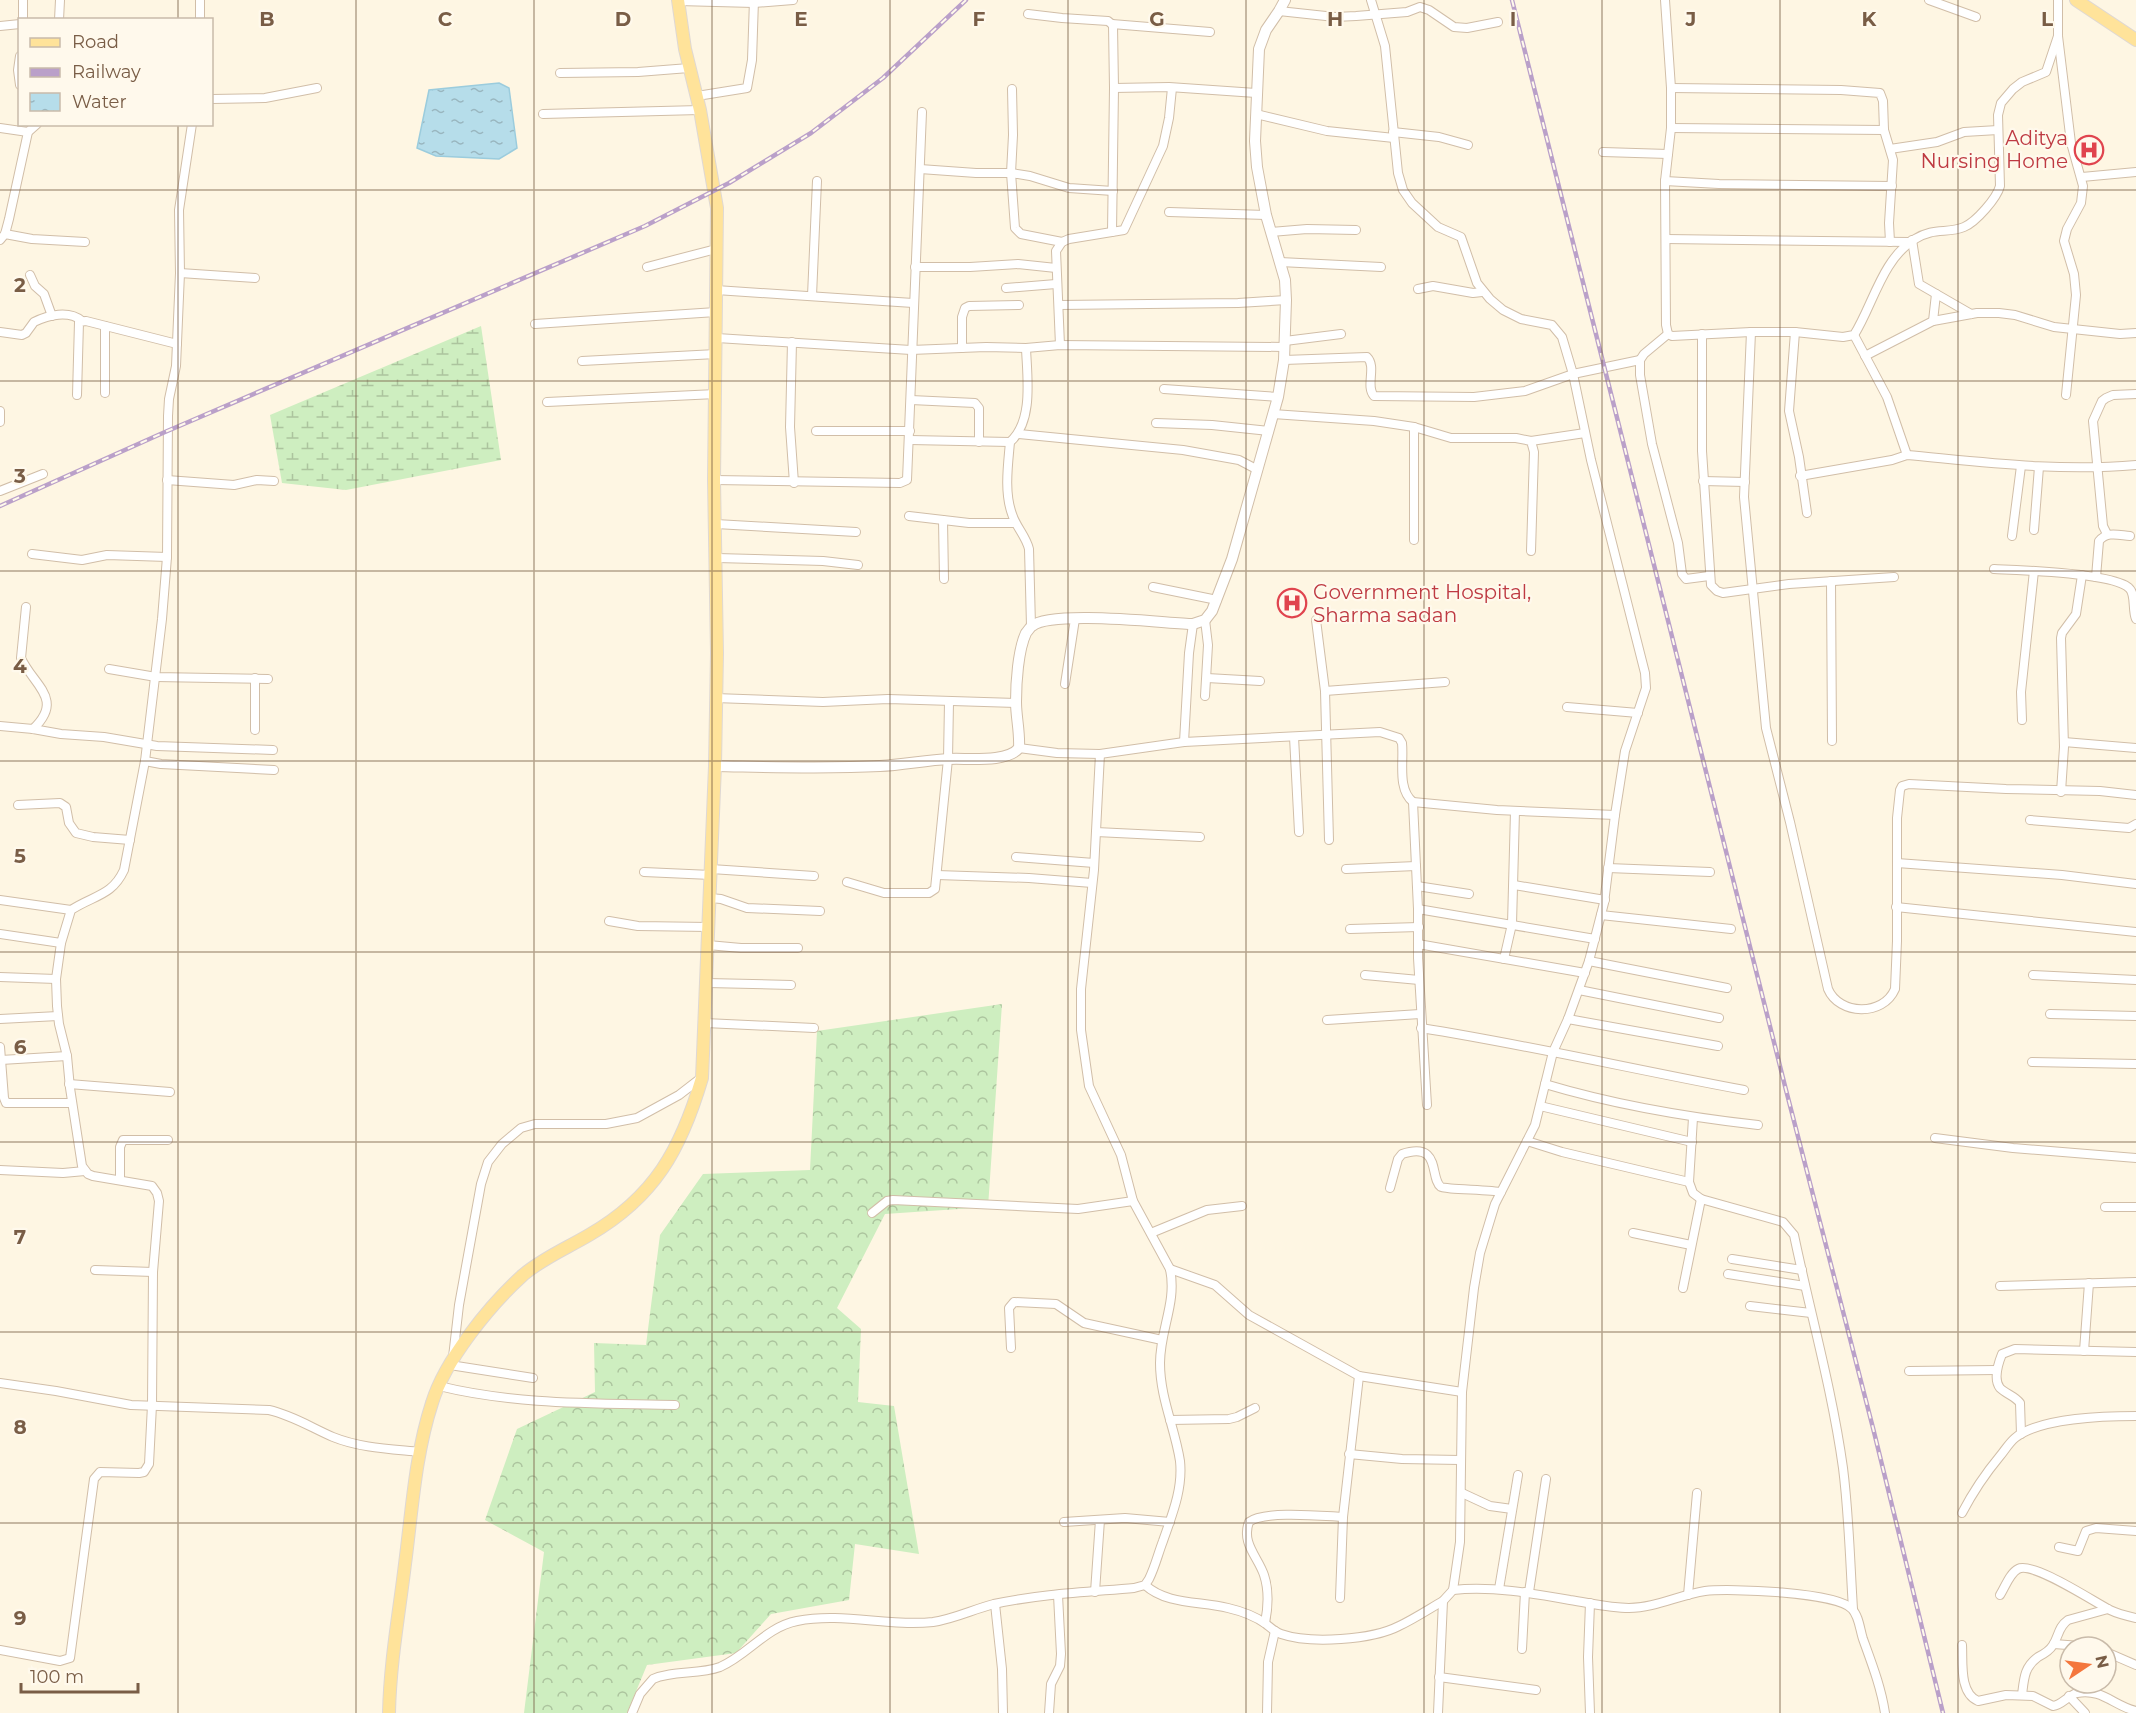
<svg xmlns="http://www.w3.org/2000/svg" width="2136" height="1713" font-family="Montserrat,sans-serif">
	<defs>
		<pattern id="forest-crowns" width="20" height="18" patternUnits="userSpaceOnUse" patternTransform="scale(1.5)"><rect width="20" height="18" fill="#ceeec0"/><path d="M2 6a3 3 0 1 1 6 0M12 15a3 3 0 1 1 6 0" fill="none" stroke="#acc49e"/></pattern>
		<pattern id="wetland-marsh" width="20" height="14" patternUnits="userSpaceOnUse" patternTransform="scale(1.5)"><rect width="20" height="14" fill="#ceeec0"/><path d="M1 5h8M5 5V1M11 12h8M15 12V8" fill="none" stroke="#acc49e"/></pattern>
		<pattern id="water-ripples" width="26" height="14" patternUnits="userSpaceOnUse" patternTransform="scale(1.5)"><rect width="26" height="14" fill="#b6ddea"/><path d="M2 4q2-2 4 0t4 0M15 11q2-2 4 0t4 0" fill="none" stroke="#99b6bf"/></pattern>
	</defs>
	<rect width="100%" height="100%" fill="#fef6e3"/>
	<polygon fill="url(#forest-crowns)" points="1002,1004 988,1207 885,1214 837,1308 861,1329 858,1402 894,1406 919,1554 855,1544 849,1600 771,1614 736,1653 647,1665 627,1713 524,1713 544,1552 485,1520 517,1429 595,1392 594,1343 646,1345 660,1235 703,1174 810,1170 817,1031"/>
	<polygon fill="url(#wetland-marsh)" points="481,326 501,460 346,490 282,483 270,415"/>
	<polygon fill="url(#water-ripples)" stroke="#9bccdd" stroke-width="1.5" points="499,83 509,88 517,148 499,159 436,156 417,148 429,90"/>
	<g fill="none" stroke-linecap="round" stroke-linejoin="round">
		<g stroke="#d1bea8" stroke-width="10">
			<g id="minor">
				<polyline points="200,0 200,20"/>
				<polyline points="1371,0 1385,46 1398,173 1403,190 1412,203 1438,227 1461,237 1477,283 1490,299 1503,310 1521,319 1552,325 1562,337 1573,374 1591,460 1645,673 1646,688 1625,751 1615,815 1604,903 1589,961 1568,1019 1553,1052 1535,1125 1495,1204 1480,1253 1474,1288 1462,1392 1460,1542 1453,1590 1443,1601 1438,1713"/>
				<path d="M1665 0 1671 88V128L1665 181 1666 325 1668 334 1672 336 1751 332H1795L1843 337 1854 335C1873 305 1882 259 1915 239 1934 227 1947 234 1964 227 1976 222 1997 198 2000 186L1998 115 2001 103 2013 89 2022 82 2046 72 2058 36"/>
				<polyline points="1929,0 1976,17"/>
				<polyline points="2058,0 2058,36 2071,143 2083,186 2081,203 2067,229 2064,241 2074,274 2076,295 2066,395"/>
				<polyline points="678,1 754,3 793,0"/>
				<polyline points="1279,11 1335,17 1356,16 1407,12 1420,7 1429,10 1454,27 1467,28 1498,22"/>
				<polyline points="1028,14 1062,18 1108,21 1113,25 1114,88 1112,232"/>
				<polyline points="23,20 23,0"/>
				<polyline points="59,20 60,0"/>
				<polyline points="1112,24 1210,32"/>
				<polyline points="0,26 20,24"/>
				<polyline points="20,56 18,70 20,85"/>
				<polyline points="560,73 638,72 689,68"/>
				<polyline points="1114,88 1169,87 1256,93"/>
				<polyline points="1671,88 1841,90 1880,93 1883,101 1884,130 1893,160 1889,223 1890,242"/>
				<polyline points="1012,89 1013,135 1011,173 1015,228 1021,234 1062,242"/>
				<polyline points="697,96 747,88 752,60 754,0"/>
				<polyline points="212,99 265,98 317,88"/>
				<polyline points="543,114 700,110"/>
				<polyline points="1256,114 1327,131 1394,138"/>
				<polyline points="0,128 28,132"/>
				<polyline points="1671,128 1884,130"/>
				<polyline points="1393,132 1439,137 1468,145"/>
				<polyline points="1890,149 1937,142 1964,132 1998,130"/>
				<polyline points="1603,152 1668,154"/>
				<polyline points="920,169 976,173 1011,173 1030,176 1069,188 1113,191"/>
				<polyline points="2082,177 2136,172"/>
				<polyline points="1665,181 1719,184 1892,186"/>
				<polyline points="1169,212 1266,215"/>
				<polyline points="1271,232 1307,229 1356,230"/>
				<polyline points="5,234 32,239 85,242"/>
				<polyline points="1666,239 1909,242"/>
				<polyline points="0,240 5,234 9,219 28,132 37,124"/>
				<polyline points="1912,240 1919,284 1971,314"/>
				<polyline points="1280,262 1381,267"/>
				<polyline points="647,267 716,249"/>
				<polyline points="915,267 970,267 1018,264 1056,268"/>
				<polyline points="180,273 255,278"/>
				<polyline points="30,275 35,286 44,294 52,316"/>
				<polyline points="1006,288 1056,284"/>
				<polyline points="1418,289 1433,286 1473,293 1482,292"/>
				<polyline points="716,290 913,303"/>
				<polyline points="812,296 817,181"/>
				<polyline points="1059,305 1238,303 1286,300"/>
				<polyline points="1933,321 1977,313 1999,313 2015,315 2054,327 2120,334 2136,333"/>
				<polyline points="535,324 716,312"/>
				<polyline points="105,326 105,393"/>
				<path d="M0 332 22 335 26 333 34 322C48 315 69 310 82 321"/>
				<path d="M1751 332 1744 497 1766 728 1790 822 1828 989C1839 1015 1883 1017 1895 989L1897 941V818L1900 790 1902 786 1909 784 2006 789 2100 791 2136 795"/>
				<polyline points="1795,332 1789,411 1799,457 1807,513"/>
				<polyline points="1668,334 1644,354 1640,360 1640,375 1652,444 1678,543 1682,574 1686,579 1709,576"/>
				<polyline points="1702,334 1702,451 1711,585 1717,591 1723,593 1789,584 1894,577"/>
				<polyline points="1854,335 1887,397 1907,455"/>
				<polyline points="717,338 911,350 986,347 1026,348 1060,345 1285,347"/>
				<polyline points="1285,341 1341,334"/>
				<polyline points="792,342 790,427 794,483"/>
				<polyline points="1060,345 1056,251 1062,242 1069,239 1124,230 1163,146 1169,118 1172,88"/>
				<polyline points="962,348 962,317 965,308 969,306 1019,305"/>
				<path d="M1026 348C1027 376 1034 421 1010 442 1008 465 1004 492 1012 514 1016 527 1026 536 1029 549L1031 626"/>
				<polyline points="1865,356 1933,321 1936,294"/>
				<path d="M1284 360 1367 357C1377 367 1365 386 1374 396L1474 397 1525 391 1573 374 1640 360"/>
				<polyline points="582,361 716,354"/>
				<polyline points="1164,389 1278,397"/>
				<polyline points="77,395 79,322 86,321 177,344"/>
				<polyline points="911,400 975,403 979,408 979,442"/>
				<polyline points="547,402 716,394"/>
				<polyline points="0,411 0,422"/>
				<polyline points="1273,414 1374,421 1414,427 1451,438 1516,438 1531,441 1534,452 1531,551"/>
				<polyline points="1156,423 1212,425 1269,431"/>
				<polyline points="1414,427 1414,540"/>
				<polyline points="816,431 910,431"/>
				<polyline points="1019,434 1183,450 1239,460 1258,470"/>
				<polyline points="910,440 1010,442"/>
				<polyline points="1531,441 1585,433"/>
				<path d="M1800 476 1892 460 1907 455C1983 462 2059 472 2136 465"/>
				<polyline points="167,480 234,485 257,480 274,481"/>
				<polyline points="714,480 900,483 907,480 922,112"/>
				<polyline points="1703,481 1745,482"/>
				<polyline points="0,491 43,474"/>
				<polyline points="909,516 969,523 1015,523"/>
				<polyline points="943,520 944,579"/>
				<polyline points="716,524 856,532"/>
				<polyline points="2034,530 2039,467"/>
				<polyline points="2107,534 2103,526 2093,421 2102,401 2106,398 2113,395 2136,394"/>
				<polyline points="2012,536 2021,466"/>
				<polyline points="32,554 82,560 107,555 167,557"/>
				<polyline points="717,558 823,561 858,565"/>
				<path d="M1994 569C2019 570 2113 573 2129 588 2136 594 2132 610 2136 619"/>
				<path d="M2096 577 2099 541C2107 531 2118 535 2130 536"/>
				<polyline points="1831,581 1832,741"/>
				<polyline points="1153,587 1217,600"/>
				<path d="M26 607 21 658C33 685 65 699 33 729"/>
				<polyline points="1205,620 1208,645 1205,696"/>
				<polyline points="1316,620 1325,691 1329,840"/>
				<polyline points="109,669 156,677 268,679"/>
				<polyline points="255,678 255,730"/>
				<polyline points="1207,678 1260,681"/>
				<polyline points="1065,684 1075,619"/>
				<polyline points="1325,691 1445,682"/>
				<polyline points="715,698 823,702 888,699 1016,703"/>
				<polyline points="1567,707 1638,713"/>
				<polyline points="2022,720 2021,692 2034,571"/>
				<polyline points="0,726 33,729 61,734 104,737 157,746 273,750"/>
				<polyline points="1294,737 1299,832"/>
				<polyline points="1184,742 1189,653 1193,624"/>
				<polyline points="2064,742 2136,748"/>
				<path d="M1019 748 1057 753 1100 754 1184 742 1380 732 1399 738 1402 743C1404 761 1397 789 1413 802L1497 810 1615 815"/>
				<polyline points="145,761 161,764 274,770"/>
				<polyline points="2061,792 2064,747 2061,638 2062,633 2076,614 2082,575"/>
				<polyline points="1413,802 1418,909 1418,958 1427,1105"/>
				<polyline points="18,805 60,803 66,807 69,823 76,833 93,837 130,840"/>
				<polyline points="2030,820 2129,828 2136,824"/>
				<polyline points="1096,832 1200,837"/>
				<polyline points="1016,857 1094,863"/>
				<polyline points="1897,863 2062,875 2136,884"/>
				<polyline points="1608,868 1710,872"/>
				<polyline points="711,869 814,876"/>
				<polyline points="1346,869 1416,866"/>
				<polyline points="644,872 711,875"/>
				<polyline points="937,875 1029,878 1092,883"/>
				<polyline points="847,882 884,893 929,893 935,889 948,759 949,702"/>
				<polyline points="1514,885 1605,900"/>
				<polyline points="1417,886 1469,894"/>
				<polyline points="710,898 721,899 747,908 820,911"/>
				<polyline points="0,900 71,910"/>
				<polyline points="1896,907 2136,932"/>
				<polyline points="1418,909 1595,939"/>
				<polyline points="1601,915 1731,929"/>
				<polyline points="609,921 638,926 709,927"/>
				<polyline points="1350,929 1419,927"/>
				<polyline points="0,934 61,943"/>
				<polyline points="1418,944 1585,973"/>
				<polyline points="708,945 741,948 798,948"/>
				<polyline points="1504,959 1512,924 1515,811"/>
				<polyline points="1589,961 1727,988"/>
				<polyline points="1365,975 1419,980"/>
				<polyline points="2033,975 2136,980"/>
				<polyline points="0,977 56,979"/>
				<polyline points="707,983 791,985"/>
				<polyline points="1579,990 1719,1018"/>
				<polyline points="2050,1014 2136,1016"/>
				<polyline points="0,1019 58,1016"/>
				<polyline points="1568,1019 1718,1046"/>
				<polyline points="1327,1020 1420,1014"/>
				<polyline points="705,1023 814,1028"/>
				<path d="M1421 1028C1529 1045 1636 1070 1744 1090"/>
				<polyline points="0,1047 4,1098 6,1103 72,1103"/>
				<polyline points="1,1060 67,1056"/>
				<polyline points="2032,1062 2136,1064"/>
				<polyline points="69,1084 170,1092"/>
				<path d="M1545 1084C1615 1105 1686 1117 1758 1125"/>
				<polyline points="1540,1106 1692,1142"/>
				<path d="M1693 1118 1689 1182 1693 1193 1701 1199 1783 1222 1794 1235C1810 1312 1832 1389 1843 1468 1849 1515 1850 1562 1853 1609"/>
				<polyline points="1935,1138 2013,1148 2136,1158"/>
				<polyline points="1527,1141 1562,1152 1689,1182"/>
				<polyline points="0,1170 63,1173 85,1171"/>
				<polyline points="120,1180 120,1147 123,1140 168,1140"/>
				<path d="M1390 1188 1398 1159 1402 1154C1442 1141 1429 1178 1441 1187 1443 1189 1492 1190 1501 1192"/>
				<polyline points="2105,1207 2136,1207"/>
				<polyline points="872,1213 887,1201 893,1200 1078,1209 1133,1201"/>
				<polyline points="1151,1233 1207,1210 1242,1206"/>
				<polyline points="1633,1233 1691,1245"/>
				<polyline points="1732,1259 1802,1270"/>
				<polyline points="1170,1269 1215,1285 1249,1315 1359,1376 1462,1392"/>
				<polyline points="95,1270 153,1272"/>
				<polyline points="1728,1274 1805,1286"/>
				<polyline points="2000,1286 2136,1282"/>
				<polyline points="1683,1288 1701,1199"/>
				<polyline points="1750,1306 1811,1313"/>
				<polyline points="1011,1348 1009,1308 1014,1302 1056,1304 1084,1323 1162,1340"/>
				<polyline points="2084,1351 2089,1283"/>
				<polyline points="453,1357 459,1305 481,1184 488,1162 502,1144 521,1128 535,1124 606,1124 637,1118 679,1095 701,1078"/>
				<polyline points="450,1365 533,1378"/>
				<polyline points="1909,1371 1997,1370"/>
				<path d="M0 1383 56 1391 131 1405 269 1410C292 1415 312 1428 333 1437 360 1448 391 1449 420 1452"/>
				<path d="M439 1386C516 1405 596 1403 675 1405"/>
				<polyline points="1170,1420 1229,1419 1237,1417 1255,1408"/>
				<path d="M2021 1434 2020 1403C2015 1396 2006 1394 2000 1388 1993 1379 1998 1364 2002 1354L2015 1349 2136 1352"/>
				<polyline points="1349,1454 1402,1459 1460,1460"/>
				<polyline points="1462,1493 1490,1506 1512,1509"/>
				<path d="M1962 1513C1973 1492 1985 1474 2000 1456 2005 1450 2009 1443 2015 1438 2039 1418 2105 1416 2136 1416"/>
				<polyline points="1064,1522 1125,1518 1170,1522"/>
				<polyline points="2059,1547 2078,1551 2086,1531 2096,1528 2136,1531"/>
				<path d="M1145 1585C1167 1605 1200 1601 1228 1608 1241 1611 1255 1616 1266 1624 1271 1628 1275 1632 1281 1634 1310 1644 1372 1640 1399 1626 1414 1619 1429 1609 1443 1601"/>
				<polyline points="1499,1589 1518,1475"/>
				<path d="M1453 1590C1492 1586 1531 1593 1570 1600 1590 1603 1609 1608 1629 1608 1655 1608 1679 1595 1705 1591 1729 1588 1837 1592 1852 1609 1859 1616 1860 1630 1863 1639 1872 1664 1881 1687 1885 1713"/>
				<polyline points="1095,1592 1100,1520"/>
				<polyline points="1529,1592 1546,1479"/>
				<polyline points="1688,1595 1697,1493"/>
				<path d="M2000 1595C2005 1587 2010 1573 2018 1569 2033 1561 2094 1602 2110 1610 2118 1614 2127 1616 2136 1618"/>
				<polyline points="1340,1598 1343,1517 1359,1376"/>
				<polyline points="995,1604 1002,1669 1003,1713"/>
				<path d="M1265 1623C1268 1608 1269 1590 1264 1575 1258 1557 1241 1543 1249 1522 1264 1510 1323 1516 1343 1517"/>
				<polyline points="2054,1644 2094,1647"/>
				<path d="M1962 1645C1963 1662 1959 1693 1978 1701L2006 1695 2033 1696 2053 1706C2062 1705 2067 1696 2077 1693 2102 1688 2114 1706 2136 1711"/>
				<polyline points="1522,1649 1525,1592"/>
				<path d="M0 1650 60 1661 70 1658 94 1479 100 1472 139 1473 144 1472 149 1464 152 1405 153 1272 159 1201 157 1193 152 1186 93 1176 88 1174 82 1166 70 1088 67 1056 59 1024 57 1006 56 979 61 943 71 910C94 895 112 896 124 870L145 761 162 619 167 557 168 416 169 399 176 366 180 273 179 210 192 124"/>
				<polyline points="2106,1652 2136,1665"/>
				<polyline points="1439,1677 1536,1690"/>
				<path d="M2022 1695C2024 1679 2024 1667 2038 1657 2044 1654 2050 1650 2053 1645 2059 1636 2058 1627 2068 1620L2108 1609"/>
				<polyline points="2069,1696 2085,1713"/>
				<path d="M632 1713 640 1694 653 1679C673 1670 698 1675 720 1667 748 1655 766 1627 797 1621 843 1612 888 1627 933 1622 954 1619 974 1609 994 1604 1040 1594 1088 1592 1134 1588L1145 1585 1149 1579C1155 1567 1158 1554 1163 1541 1172 1515 1183 1489 1180 1461 1175 1428 1160 1398 1160 1363 1160 1329 1177 1303 1170 1269L1133 1201 1121 1155 1089 1086 1081 1030V989L1094 870 1100 754"/>
				<polyline points="1049,1713 1051,1684 1060,1666 1061,1654 1058,1595"/>
				<polyline points="1267,1713 1268,1662 1275,1631"/>
				<polyline points="1590,1713 1588,1657 1590,1603"/>
			</g>
		</g>
		<g stroke="#d1bea8" stroke-width="12">
			<path id="tertiary" d="M715 766C770 767 825 769 880 766 903 765 926 760 949 759 968 758 1007 763 1019 748 1020 732 1016 717 1016 702 1016 683 1018 650 1026 633 1027 632 1031 626 1032 626 1052 610 1163 623 1193 624L1205 620 1212 611 1232 559 1278 397 1284 360 1286 300 1285 280 1266 215 1257 167 1255 141 1259 49 1266 30 1279 11 1285 0"/>
		</g>
		<g stroke="#dfd8d3" stroke-width="14">
			<g id="primary">
				<polyline points="2076,0 2136,40"/>
				<path d="M389 1713C390 1663 399 1614 405 1564 412 1511 415 1455 432 1403 445 1360 490 1305 523 1275 543 1258 567 1248 589 1235 655 1197 681 1149 702 1078L715 766 717 653 714 480 717 208 700 110 685 49 678 0"/>
			</g>
		</g>
		<use href="#minor" stroke="#fff" stroke-width="8"/>
		<use href="#tertiary" stroke="#fff" stroke-width="10"/>
		<use href="#primary" stroke="#ffe39a" stroke-width="12"/>
		<g stroke="#baa0c9" stroke-width="4.5">
			<g id="rail">
				<polyline points="1512,0 1786,1090 1873,1428 1943,1713"/>
				<polyline points="0,506 165,432 645,226 729,183 811,133 883,78 966,0"/>
			</g>
		</g>
		<use href="#rail" stroke="#fff9ec" stroke-width="2" stroke-dasharray="7" stroke-linecap="butt"/>
	</g>
	<path fill="none" stroke="#795d46" stroke-width="1.5" stroke-opacity="0.55" d="M178 0V20M356 0V1713M534 0V1713M712 0V1713M890 0V1713M1068 0V1713M1246 0V1713M1424 0V1713M1602 0V1713M1780 0V1713M1958 0V1713M178 124V1713M0 190H2136M0 381H2136M0 571H2136M0 761H2136M0 952H2136M0 1142H2136M0 1332H2136M0 1523H2136"/>
	<defs>
		<g id="hospital-ring" transform="scale(1.5)"><circle r="9.5" fill="#fff9ec" stroke="#e0444e" stroke-width="1.5"/><path d="M-5-5h3v3.5h4V-5h3V5h-3V1.5h-4V5h-3Z" fill="#e0444e"/></g>
	</defs>
	<g fill-rule="evenodd">
		<use href="#hospital-ring" x="2089" y="150"/>
		<use href="#hospital-ring" x="1292" y="603"/>
	</g>
	<g text-anchor="middle" stroke-width="4.5" stroke-linejoin="round" paint-order="stroke">
		<g font-size="20" fill="#be3a42" stroke="#fff9ec" text-anchor="end">
			<text x="2068" y="145">Aditya<tspan x="2068" dy="23">Nursing Home</tspan></text>
			<text x="1313" y="599" text-anchor="start">Government Hospital,<tspan x="1313" dy="23">Sharma sadan</tspan></text>
		</g>
	</g>
	<g font-size="20" text-anchor="middle" font-weight="bold" fill="#795d46" stroke="#fff9ec" stroke-width="4.5" stroke-linejoin="round" paint-order="stroke">
		<text x="267" y="26">B</text>
		<text x="445" y="26">C</text>
		<text x="623" y="26">D</text>
		<text x="801" y="26">E</text>
		<text x="979" y="26">F</text>
		<text x="1157" y="26">G</text>
		<text x="1335" y="26">H</text>
		<text x="1513" y="26">I</text>
		<text x="1691" y="26">J</text>
		<text x="1869" y="26">K</text>
		<text x="2047" y="26">L</text>
		<text x="20" y="292">2</text>
		<text x="20" y="483">3</text>
		<text x="20" y="673">4</text>
		<text x="20" y="863">5</text>
		<text x="20" y="1054">6</text>
		<text x="20" y="1244">7</text>
		<text x="20" y="1434">8</text>
		<text x="20" y="1625">9</text>
	</g>
	<rect x="18" y="18" width="195" height="108" fill="#fff9ec" stroke="#c9bbaa" stroke-width="1.5"/>
	<rect x="30" y="38" width="30" height="9" fill="#ffe39a" stroke="#c9bbaa" stroke-width="1.5"/>
	<text x="72" y="48" font-size="18" fill="#795d46">Road</text>
	<rect x="30" y="68" width="30" height="9" fill="#baa0c9" stroke="#c9bbaa" stroke-width="1.5"/>
	<text x="72" y="78" font-size="18" fill="#795d46">Railway</text>
	<rect x="30" y="93" width="30" height="18" fill="url(#water-ripples)" stroke="#c9bbaa" stroke-width="1.5"/>
	<text x="72" y="108" font-size="18" fill="#795d46">Water</text>
	<g transform="translate(2088 1665) rotate(77)"><circle r="28" fill="#fff9ec" stroke="#c9bbaa" stroke-width="1.5"/>
	<path d="M0-4.5L10 22L0 15L-10 22Z" fill="#f4773d"/>
	<text y="-9" font-size="16" font-weight="bold" text-anchor="middle" fill="#795d46">N</text>
	</g>
	<path d="M21 1683v9h117v-9" fill="none" stroke="#795d46" stroke-width="3"/>
	<text x="30" y="1683" font-size="18" fill="#795d46" stroke="#fff9ec" stroke-width="4.5" paint-order="stroke">100 m</text>
</svg>
